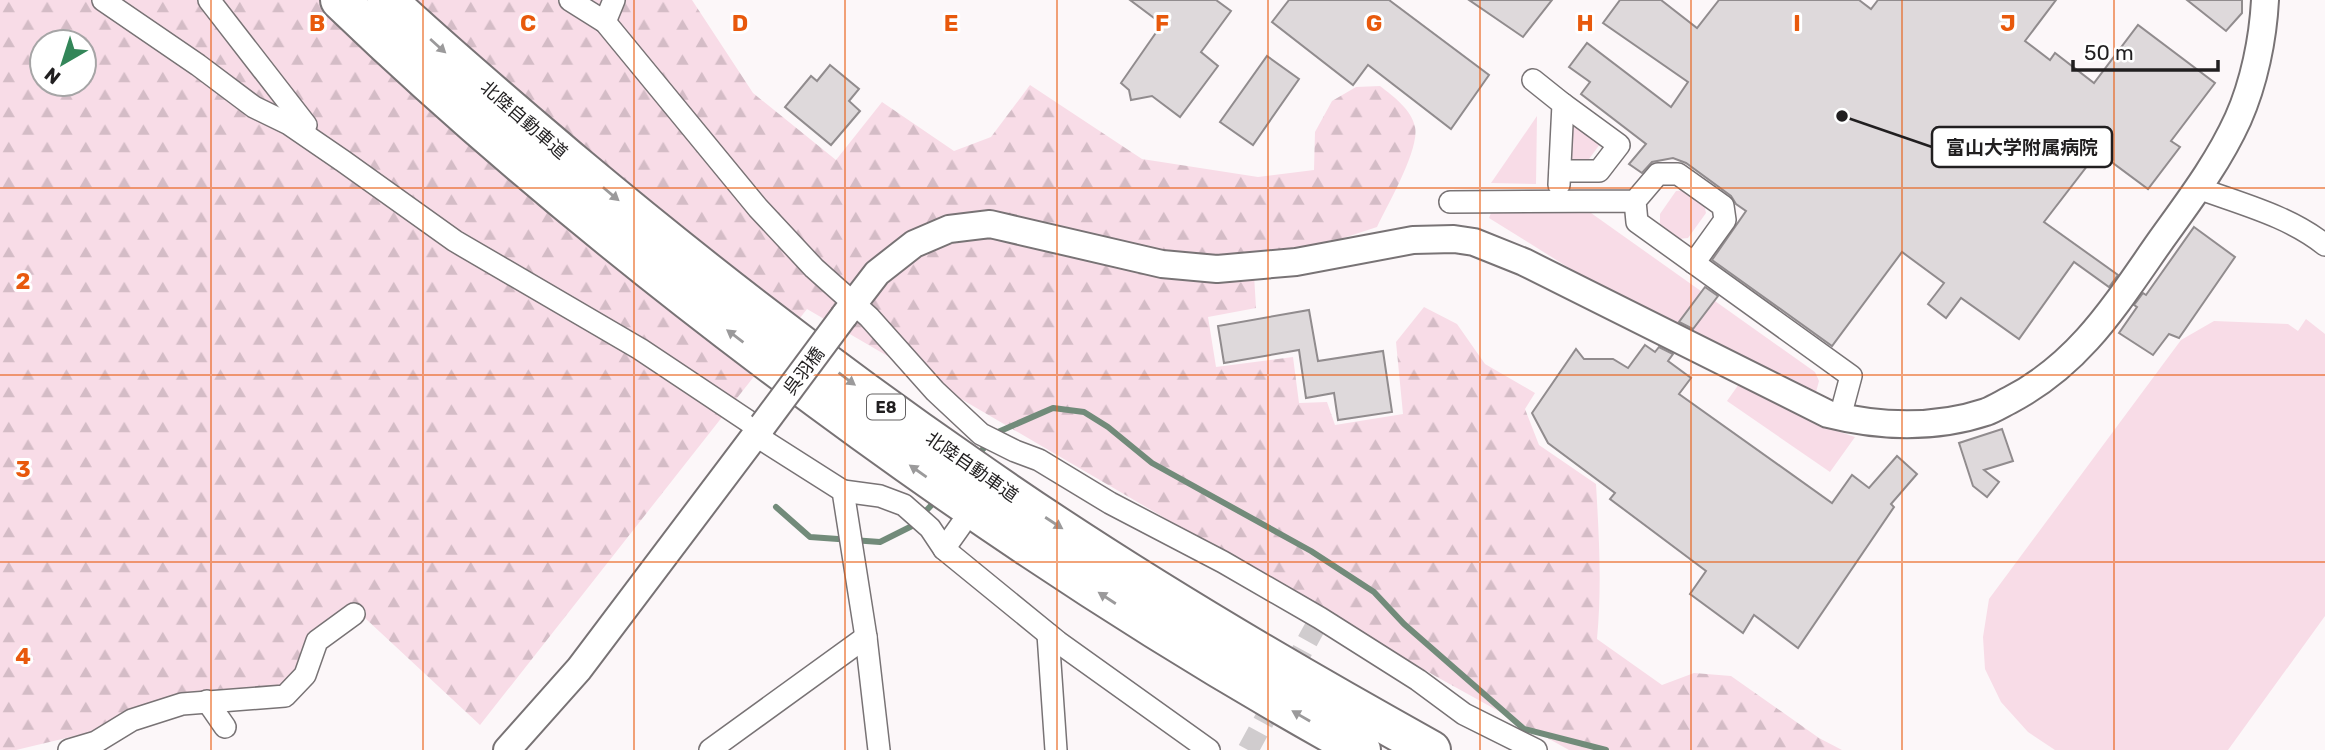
<svg xmlns="http://www.w3.org/2000/svg" width="2325" height="750" font-family="Rubik,'Noto Sans JP',sans-serif">
	<defs>
		<pattern id="forest-firs" width="22" height="20" patternUnits="userSpaceOnUse" patternTransform="scale(1.75)"><rect width="22" height="20" fill="#f8dce7"/><path d="M5 1l3.5 6h-7zM16 11l3.5 6h-7z" fill="#d4bcc6"/></pattern>
	</defs>
	<rect width="100%" height="100%" fill="#fcf7f9"/>
	<g fill="#f8dce7">
		<polygon points="1537,116 1536,184 1491,183"/>
		<polygon points="1570,121 1600,144 1589,159 1567,159"/>
		<polygon points="1686,190 1704,204 1706,213 1688,238 1678,239 1660,224 1660,214 1676,191"/>
		<polygon points="1491,213 1591,213 1815,372 1819,381 1816,392 1574,271 1489,218"/>
		<polygon points="2306,319 2325,334 2325,616 2228,750 2055,750 2028,732 2001,702 1985,669 1983,637 1989,599 2181,340 2214,321 2288,324 2298,331"/>
		<polygon points="1739,384 1816,424 1855,437 1830,472 1727,401"/>
	</g>
	<path fill="url(#forest-firs)" fill-rule="evenodd" d="M0 0H692L753 93 836 160 882 102 954 151 991 137 1030 85 1142 159 1258 177 1314 170 1315 132 1332 101 1356 87 1380 86C1394 97 1411 109 1415 127 1420 149 1387 206 1377 227L1319 246 1253 258 1256 308 1208 317 1216 367 1293 357 1299 403 1327 402 1335 425 1403 414 1396 342 1424 307 1457 324 1485 364 1535 393 1525 409 1539 445 1596 484C1599 536 1602 587 1597 639L1662 685 1694 673 1731 676 1819 738 1842 750H1569L1437 677 807 309 480 725 352 606 289 685 16 750H0ZM42 42H84V84H42Z"/>
	<g fill="none" stroke-linecap="round" stroke-linejoin="round">
		<g stroke="#728b7a" stroke-width="6">
			<polyline points="976,457 998,432 1053,408 1084,412 1108,427 1152,463 1311,551 1374,592 1404,624 1524,729 1606,750"/>
			<polyline points="776,507 810,537 880,542 912,526 938,498"/>
		</g>
	</g>
	<g fill="#ded9db" stroke="#918c8e" stroke-width="2">
		<polygon points="1130,0 1216,0 1231,11 1201,52 1218,66 1180,117 1152,96 1131,100 1129,90 1121,83 1162,24"/>
		<polygon points="1289,0 1389,0 1489,75 1451,129 1368,65 1353,85 1272,22"/>
		<polygon points="1469,0 1552,0 1523,37"/>
		<polygon points="1620,0 1661,0 1697,28 1719,0 1859,0 1871,9 1878,0 2056,0 2025,41 2050,60 2055,53 2094,83 2138,25 2215,83 2171,141 2180,147 2148,189 2098,152 2044,222 2118,275 2109,287 2074,262 2019,339 1961,298 1946,318 1928,304 1944,283 1902,252 1832,346 1712,260 1746,211 1736,204 1731,196 1686,163 1673,158 1652,162 1642,173 1629,164 1646,144 1581,94 1590,82 1569,67 1587,43 1671,107 1688,82 1603,23"/>
		<polygon points="2187,0 2242,0 2242,13 2226,31"/>
		<polygon points="1267,56 1299,79 1253,145 1220,122"/>
		<polygon points="830,65 859,89 849,101 860,111 831,145 785,107 811,76 817,81"/>
		<polygon points="2194,227 2235,257 2179,338 2169,334 2153,355 2119,333 2137,307 2134,305 2143,293 2146,295"/>
		<polygon points="1705,287 1718,296 1693,329 1679,322"/>
		<polygon points="1309,310 1318,361 1383,351 1392,412 1338,420 1334,393 1306,398 1299,350 1224,363 1218,326"/>
		<polygon points="1645,345 1655,352 1659,347 1673,354 1668,361 1691,378 1679,394 1832,503 1852,475 1869,488 1897,456 1917,474 1891,504 1894,507 1798,648 1754,615 1743,633 1690,594 1706,571 1610,499 1615,493 1548,443 1532,413 1576,349 1584,359 1613,359 1628,368"/>
		<polygon points="2002,429 2013,461 1984,470 1999,482 1987,497 1973,486 1959,443"/>
	</g>
	<g fill="none" stroke-linecap="round" stroke-linejoin="round">
		<polyline stroke="#d0ccce" stroke-width="21" stroke-dasharray="21 10" stroke-linecap="butt" points="1248,750 1320,618"/>
		<g stroke="#787375" stroke-width="24">
			<g id="minor">
				<polyline points="103,0 198,65 254,107 289,124 343,161 455,241 640,349 760,429"/>
				<polyline points="209,0 306,125"/>
				<polyline points="570,0 605,22 758,208 814,268 869,317 935,391 981,434 1015,451 1039,460 1110,503 1223,562 1320,618 1418,680 1464,714 1536,750"/>
				<polyline points="605,22 614,0"/>
				<polyline points="1533,80 1563,104 1559,185"/>
				<polyline points="1560,171 1599,171 1619,145 1563,104"/>
				<path d="M2198 188C2241 204 2289 216 2325 245"/>
				<polyline points="1450,202 1635,201 1637,222 1694,263 1725,220 1723,206 1678,174 1658,174 1635,201"/>
				<polyline points="1694,263 1851,376 1840,417"/>
				<polyline points="755,435 843,491 866,637 879,750"/>
				<polyline points="843,491 880,496 904,505 930,528 944,549 1058,642 1209,750"/>
				<polyline points="944,549 961,525"/>
				<polyline points="1048,634 1056,750"/>
				<polyline points="207,701 225,727"/>
				<polyline points="69,750 96,742 132,720 182,704 285,696 305,675 317,641 354,614"/>
				<polyline points="710,750 866,637"/>
			</g>
		</g>
		<g stroke="#787375" stroke-width="30">
			<g id="tertiary">
				<path d="M844 316 877 273 914 244 949 229 990 224 1162 264 1217 269 1296 262 1413 240 1454 239 1474 242 1524 262 1828 414C1879 427 1935 429 1986 412 1994 409 2002 404 2010 400 2081 363 2116 304 2161 240 2189 201 2218 163 2238 119 2254 83 2263 39 2265 0"/>
				<polyline points="507,750 579,669 763,425"/>
			</g>
		</g>
		<g stroke="#787375" stroke-width="42">
			<g id="motorway">
				<path d="M340 0C475 130 619 249 769 362 957 504 1154 636 1361 750"/>
				<path d="M387 0C447 56 510 109 572 162 701 270 834 373 973 469 1120 572 1274 663 1431 750"/>
			</g>
		</g>
		<use href="#minor" stroke="#fff" stroke-width="21"/>
		<use href="#tertiary" stroke="#fff" stroke-width="26"/>
		<use href="#motorway" stroke="#fff" stroke-width="38"/>
		<g stroke="#787375" stroke-width="30" stroke-linecap="butt">
			<polyline id="tertiary-bridge" points="763,425 844,316"/>
		</g>
		<use href="#tertiary-bridge" stroke="#fff" stroke-width="26"/>
	</g>
	<defs><path id="oneway-solid" d="M-6-.8H1V-3.2L6.5 0L1 3.2V.8H-6Z" transform="scale(1.75)"/></defs>
	<g fill="#9b9a9b">
		<use href="#oneway-solid" transform="translate(438 46) rotate(42)"/>
		<use href="#oneway-solid" transform="translate(611 194) rotate(40)"/>
		<use href="#oneway-solid" transform="translate(735 336) rotate(-143)"/>
		<use href="#oneway-solid" transform="translate(847 379) rotate(37)"/>
		<use href="#oneway-solid" transform="translate(918 471) rotate(-145)"/>
		<use href="#oneway-solid" transform="translate(1054 523) rotate(33)"/>
		<use href="#oneway-solid" transform="translate(1107 598) rotate(-147)"/>
		<use href="#oneway-solid" transform="translate(1301 716) rotate(-150)"/>
	</g>
	<path fill="none" stroke="#e8590c" stroke-width="2" stroke-opacity="0.55" d="M211 0V750M423 0V750M634 0V750M845 0V750M1057 0V750M1268 0V750M1480 0V750M1691 0V750M1902 0V750M2114 0V750M0 188H2325M0 375H2325M0 562H2325"/>
	<g text-anchor="middle" stroke-width="6" stroke-linejoin="round" paint-order="stroke">
		<rect fill="#fff" stroke="#646263" stroke-width="2" x="867" y="394.5" width="38" height="25" rx="5"/>
		<g font-size="16" font-weight="bold" fill="#211f20">
			<text x="886" y="413">E8</text>
		</g>
		<g font-size="18" fill="#211f20" stroke="#fff">
			<text transform="translate(524 120) rotate(41)" y="6">北陸自動車道</text>
			<text transform="translate(804 371) rotate(-53)" y="6">呉羽橋</text>
			<text transform="translate(972 467) rotate(35)" y="6">北陸自動車道</text>
		</g>
	</g>
	<g font-size="23" text-anchor="middle" font-weight="bold" fill="#e8590c" stroke="#fff" stroke-width="6" stroke-linejoin="round" paint-order="stroke">
		<text x="317" y="31">B</text>
		<text x="528" y="31">C</text>
		<text x="740" y="31">D</text>
		<text x="951" y="31">E</text>
		<text x="1162" y="31">F</text>
		<text x="1374" y="31">G</text>
		<text x="1585" y="31">H</text>
		<text x="1797" y="31">I</text>
		<text x="2008" y="31">J</text>
		<text x="23" y="289">2</text>
		<text x="23" y="477">3</text>
		<text x="23" y="664">4</text>
	</g>
	<path fill="none" stroke="#211f20" stroke-width="2.5" d="M1842 116L1932 147"/>
	<circle fill="#211f20" stroke="#fff" stroke-width="2.5" cx="1842" cy="116" r="7"/>
	<rect fill="#fff" stroke="#211f20" stroke-width="2.5" x="1932" y="127" width="180" height="40" rx="7"/>
	<g font-size="19" text-anchor="middle" font-weight="bold" fill="#211f20">
		<text x="2022" y="154">富山大学附属病院</text>
	</g>
	<g transform="translate(63 63) rotate(219)"><circle r="33" fill="#ffffff" stroke="#a6a5a6" stroke-width="2"/>
	<path d="M0-5L12 26L0 18L-12 26Z" fill="#338659"/>
	<text y="-10" font-size="19" font-weight="bold" text-anchor="middle" fill="#211f20">N</text>
	</g>
	<path d="M2073 60v10h145v-10" fill="none" stroke="#211f20" stroke-width="3.5"/>
	<text x="2084" y="60" font-size="21" fill="#211f20" stroke="#ffffff" stroke-width="5" paint-order="stroke">50 m</text>
</svg>
